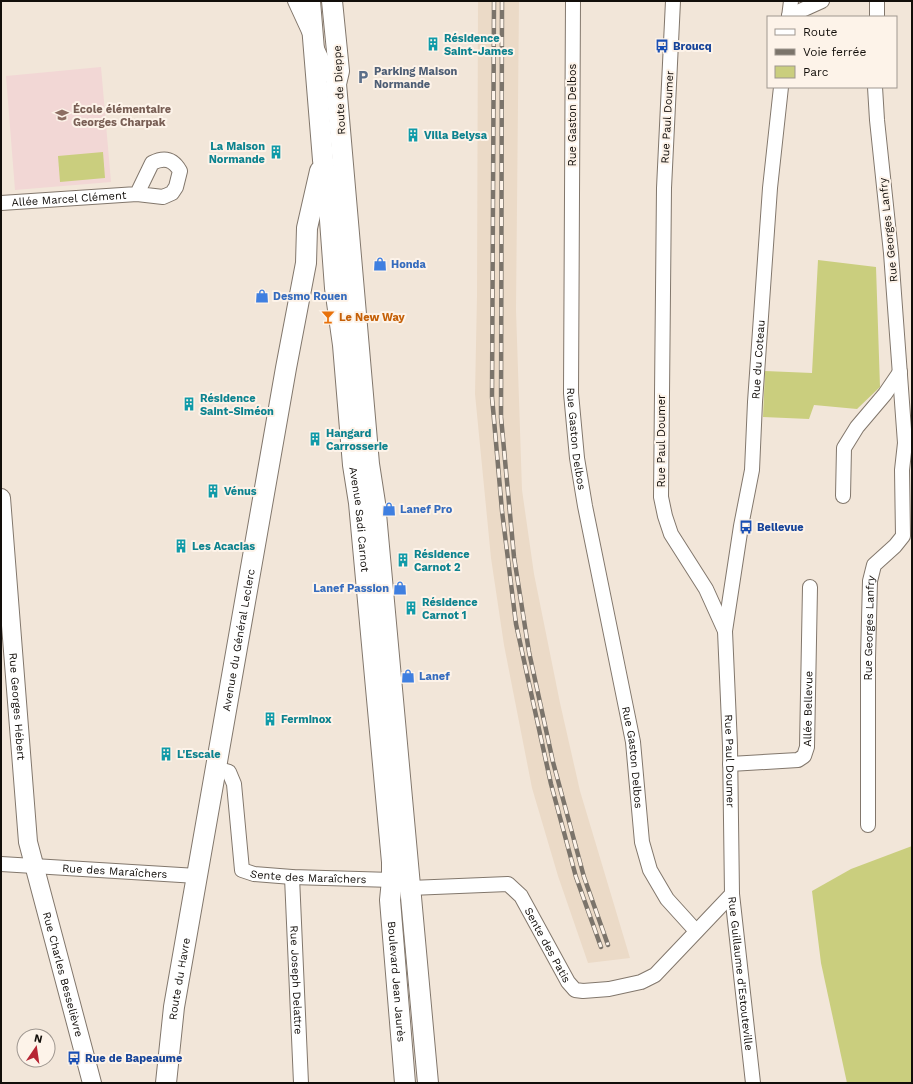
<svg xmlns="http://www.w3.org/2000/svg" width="913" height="1084" font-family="'Work Sans',sans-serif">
	<rect width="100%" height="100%" fill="#f2e6d9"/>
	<polygon fill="#ebdac7" points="478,1 519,1 516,310 522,490 534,574 560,703 580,791 630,958 588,963 558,876 532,788 504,645 491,558 475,394 477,296"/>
	<polygon fill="#f2d7d5" points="101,67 111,182 15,190 6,76"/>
	<g fill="#cace7e">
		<polygon points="103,152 105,178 60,182 58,156"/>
		<polygon points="818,260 876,267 880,387 857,409 814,405 809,419 763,417 765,371 812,373"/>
		<polygon points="912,846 912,1083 847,1083 821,963 812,891 851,869"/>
	</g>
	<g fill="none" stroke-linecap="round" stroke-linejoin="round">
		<g stroke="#82776c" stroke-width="16">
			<g id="minor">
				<polyline points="295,1 324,64 336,84"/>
				<path id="s1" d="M573 1 571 393 577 458 585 506 633 742 642 842 650 870 667 899 696 931"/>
				<path id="s2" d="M673 1 664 188 661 497 665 516 671 534 706 589 725 631 730 746 732 894 753 1083"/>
				<polyline points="877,1 877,17"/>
				<polyline points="789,16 822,1"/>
				<polyline points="789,17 791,1"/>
				<path id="s3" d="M1 203 137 194 163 197 172 193 176 187 180 171C173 159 164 157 152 163L137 194"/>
				<polyline points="843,496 844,448 857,427 885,394 900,372"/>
				<path id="s4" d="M725 631 741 526 752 470 755 402 770 188 781 87"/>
				<path id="s5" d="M730 764 798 760 804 756 807 747 810 587"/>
				<path id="s6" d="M216 768 229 772 234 784 242 870 254 874 292 877 392 880 410 888 508 884 521 896 568 982 575 990 583 991 609 989 641 982 655 975 732 894"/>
				<path id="s7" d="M868 825V658L870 581 874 565 895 546 903 536 902 470 905 443 891 253 877 120 875 87"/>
				<path id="s8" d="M1 864 197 876"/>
				<path id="s9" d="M292 877 301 1083"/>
			</g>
		</g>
		<g stroke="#82776c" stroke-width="20">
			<g id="tertiary">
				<path id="s10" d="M1 498 28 842 92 1083"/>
			</g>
		</g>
		<g stroke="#82776c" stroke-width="22">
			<g id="secondary">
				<path id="s11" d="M310 1 323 160 328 193 335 288 343 345 353 465 359 503 392 862V880L390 900 405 1083"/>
				<polyline points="332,1 339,71 336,84 369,464 375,503 428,1083"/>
				<path id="s12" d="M166 1083 174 1007 286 368 306 263 307 228 320 171"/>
			</g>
		</g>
		<use href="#minor" stroke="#fff" stroke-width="14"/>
		<use href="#tertiary" stroke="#fff" stroke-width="18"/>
		<use href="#secondary" stroke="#fff" stroke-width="20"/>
		<g stroke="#7b746b" stroke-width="4.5">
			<g id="rail">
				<polyline points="494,1 492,397 502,511 516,624 551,784 576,877 601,947"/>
				<polyline points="502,1 501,417 514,557 529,652 553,762 584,877 608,945"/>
			</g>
		</g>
		<use href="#rail" stroke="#fdf3e9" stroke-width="3" stroke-dasharray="9" stroke-linecap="butt"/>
	</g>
	<defs>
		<g id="building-bare" transform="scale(1.08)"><path d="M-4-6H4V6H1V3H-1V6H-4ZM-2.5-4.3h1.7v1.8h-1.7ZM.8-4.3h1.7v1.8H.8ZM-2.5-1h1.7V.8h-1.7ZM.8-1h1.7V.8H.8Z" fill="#0f9aa8" stroke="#fdf3e9" stroke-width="2.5" paint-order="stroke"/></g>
		<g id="bus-bare" transform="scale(1.08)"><path d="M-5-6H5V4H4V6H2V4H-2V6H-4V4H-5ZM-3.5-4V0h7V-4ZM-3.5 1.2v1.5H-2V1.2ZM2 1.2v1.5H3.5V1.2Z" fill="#1a4fb4" stroke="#fdf3e9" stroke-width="2.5" paint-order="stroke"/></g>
		<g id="parking-bare" transform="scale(1.08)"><path d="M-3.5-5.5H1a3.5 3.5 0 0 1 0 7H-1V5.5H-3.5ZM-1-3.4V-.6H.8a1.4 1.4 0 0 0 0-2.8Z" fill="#5c6f8a" stroke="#fdf3e9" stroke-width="2.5" paint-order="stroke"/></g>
		<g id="school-bare" transform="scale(1.08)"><path d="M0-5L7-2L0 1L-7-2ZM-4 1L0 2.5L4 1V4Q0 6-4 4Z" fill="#8d6e63" stroke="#fdf3e9" stroke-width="2.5" paint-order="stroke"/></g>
		<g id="shop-bare" transform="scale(1.08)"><path d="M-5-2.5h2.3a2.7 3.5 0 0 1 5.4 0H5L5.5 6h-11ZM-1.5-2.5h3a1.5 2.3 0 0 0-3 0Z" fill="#3f7fe0" stroke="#fdf3e9" stroke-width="2.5" paint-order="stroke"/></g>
		<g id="bar-bare" transform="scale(1.08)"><path d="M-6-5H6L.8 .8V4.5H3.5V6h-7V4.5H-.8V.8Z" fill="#e8710a" stroke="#fdf3e9" stroke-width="2.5" paint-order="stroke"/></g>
	</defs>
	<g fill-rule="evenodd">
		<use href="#building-bare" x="433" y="44"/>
		<use href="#bus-bare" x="662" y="46"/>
		<use href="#parking-bare" x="363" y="77"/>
		<use href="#school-bare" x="62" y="115"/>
		<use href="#building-bare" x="413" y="135"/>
		<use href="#building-bare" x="276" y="152"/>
		<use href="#shop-bare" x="380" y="264"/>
		<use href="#shop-bare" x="262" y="296"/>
		<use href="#bar-bare" x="328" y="317"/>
		<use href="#building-bare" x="189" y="404"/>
		<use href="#building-bare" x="315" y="439"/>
		<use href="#building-bare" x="213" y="491"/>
		<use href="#shop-bare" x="389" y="509"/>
		<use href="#bus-bare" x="746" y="527"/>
		<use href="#building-bare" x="181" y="546"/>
		<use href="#building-bare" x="403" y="560"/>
		<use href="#shop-bare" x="400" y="588"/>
		<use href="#building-bare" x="411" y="608"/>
		<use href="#shop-bare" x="408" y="676"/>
		<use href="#building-bare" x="270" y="719"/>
		<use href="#building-bare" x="166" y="754"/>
		<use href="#bus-bare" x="74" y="1058"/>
	</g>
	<g text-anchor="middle" stroke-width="4" stroke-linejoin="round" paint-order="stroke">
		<g font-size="11" font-weight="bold" fill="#0d838f" stroke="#fdf3e9" text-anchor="start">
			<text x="444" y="42">Résidence<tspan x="444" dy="13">Saint-James</tspan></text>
			<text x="424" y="139">Villa Belysa</text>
			<text x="265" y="150" text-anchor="end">La Maison<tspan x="265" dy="13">Normande</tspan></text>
			<text x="200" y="402">Résidence<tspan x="200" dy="13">Saint-Siméon</tspan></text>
			<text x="326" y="437">Hangard<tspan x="326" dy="13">Carrosserie</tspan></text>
			<text x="224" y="495">Vénus</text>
			<text x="192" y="550">Les Acacias</text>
			<text x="414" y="558">Résidence<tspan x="414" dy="13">Carnot 2</tspan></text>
			<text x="422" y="606">Résidence<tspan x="422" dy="13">Carnot 1</tspan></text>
			<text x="281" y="723">Ferminox</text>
			<text x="177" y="758">L'Escale</text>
		</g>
		<g font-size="11" font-weight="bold" fill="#164399" stroke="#fdf3e9" text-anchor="start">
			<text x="673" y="50">Broucq</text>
			<text x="757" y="531">Bellevue</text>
			<text x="85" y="1062">Rue de Bapeaume</text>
		</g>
		<g font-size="11" font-weight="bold" fill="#4e5e75" stroke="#fdf3e9" text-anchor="start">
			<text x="374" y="75">Parking Maison<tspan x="374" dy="13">Normande</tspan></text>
		</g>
		<g font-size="11" fill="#120e0a" stroke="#fdf3e9">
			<text transform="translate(339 90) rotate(-93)" y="4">Route de Dieppe</text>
			<text transform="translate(572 115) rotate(-90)" y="4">Rue Gaston Delbos</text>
			<text transform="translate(667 117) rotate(-87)" y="4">Rue Paul Doumer</text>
			<text dy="4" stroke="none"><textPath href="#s3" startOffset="68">Allée Marcel Clément</textPath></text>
			<text transform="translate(888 230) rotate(-96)" y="4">Rue Georges Lanfry</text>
			<text dy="4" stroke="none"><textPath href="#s4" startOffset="274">Rue du Coteau</textPath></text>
			<text dy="4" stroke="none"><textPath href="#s1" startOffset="438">Rue Gaston Delbos</textPath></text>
			<text transform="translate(661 441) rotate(-90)" y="4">Rue Paul Doumer</text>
			<text dy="4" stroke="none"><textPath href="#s11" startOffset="521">Avenue Sadi Carnot</textPath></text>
			<text dy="4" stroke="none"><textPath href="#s7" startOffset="197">Rue Georges Lanfry</textPath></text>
			<text dy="4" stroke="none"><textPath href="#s12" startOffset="449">Avenue du Général Leclerc</textPath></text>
			<text dy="4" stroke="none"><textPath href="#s10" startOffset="209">Rue Georges Hébert</textPath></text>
			<text dy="4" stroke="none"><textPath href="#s5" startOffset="123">Allée Bellevue</textPath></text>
			<text dy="4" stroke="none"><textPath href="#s1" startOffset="762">Rue Gaston Delbos</textPath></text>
			<text dy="4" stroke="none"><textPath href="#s2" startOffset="776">Rue Paul Doumer</textPath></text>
			<text dy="4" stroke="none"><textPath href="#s8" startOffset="114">Rue des Maraîchers</textPath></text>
			<text dy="4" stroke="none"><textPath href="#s6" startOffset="180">Sente des Maraîchers</textPath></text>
			<text dy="4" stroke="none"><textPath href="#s6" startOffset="455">Sente des Patis</textPath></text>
			<text dy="4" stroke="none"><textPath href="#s2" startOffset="989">Rue Guillaume d'Estouteville</textPath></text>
			<text dy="4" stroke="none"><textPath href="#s10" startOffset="482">Rue Charles Besselièvre</textPath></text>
			<text dy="4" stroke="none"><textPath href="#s12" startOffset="105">Route du Havre</textPath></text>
			<text dy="4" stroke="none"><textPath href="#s9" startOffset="103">Rue Joseph Delattre</textPath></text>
			<text dy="4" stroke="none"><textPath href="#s11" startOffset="985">Boulevard Jean Jaurès</textPath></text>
		</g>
		<g font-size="11" font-weight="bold" fill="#785e54" stroke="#fdf3e9" text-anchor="start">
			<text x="73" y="113">École élémentaire<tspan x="73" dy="13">Georges Charpak</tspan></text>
		</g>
		<g font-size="11" font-weight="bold" fill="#366cbe" stroke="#fdf3e9" text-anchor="start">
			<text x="391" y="268">Honda</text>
			<text x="273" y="300">Desmo Rouen</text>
			<text x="400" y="513">Lanef Pro</text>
			<text x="389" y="592" text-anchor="end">Lanef Passion</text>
			<text x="419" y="680">Lanef</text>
		</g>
		<g font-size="11" font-weight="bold" fill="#c56008" stroke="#fdf3e9" text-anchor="start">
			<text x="339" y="321">Le New Way</text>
		</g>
	</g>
	<rect width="913" height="1084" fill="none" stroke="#120e0a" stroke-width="4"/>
	<rect x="767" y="16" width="130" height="72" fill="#fdf3e9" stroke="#9f9790"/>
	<rect x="775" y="29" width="20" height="6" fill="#ffffff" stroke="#9f9790"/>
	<text x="803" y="36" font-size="12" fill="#120e0a">Route</text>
	<rect x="775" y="49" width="20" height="6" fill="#7b746b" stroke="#9f9790"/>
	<text x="803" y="56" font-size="12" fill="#120e0a">Voie ferrée</text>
	<rect x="775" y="66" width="20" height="12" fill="#cace7e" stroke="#9f9790"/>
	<text x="803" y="76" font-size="12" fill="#120e0a">Parc</text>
	<g transform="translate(36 1048) rotate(13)"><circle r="19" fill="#fdf3e9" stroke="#9f9790"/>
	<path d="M0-3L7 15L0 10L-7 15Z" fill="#b62534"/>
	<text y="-6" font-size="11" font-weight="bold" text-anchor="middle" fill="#120e0a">N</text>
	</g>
</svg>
